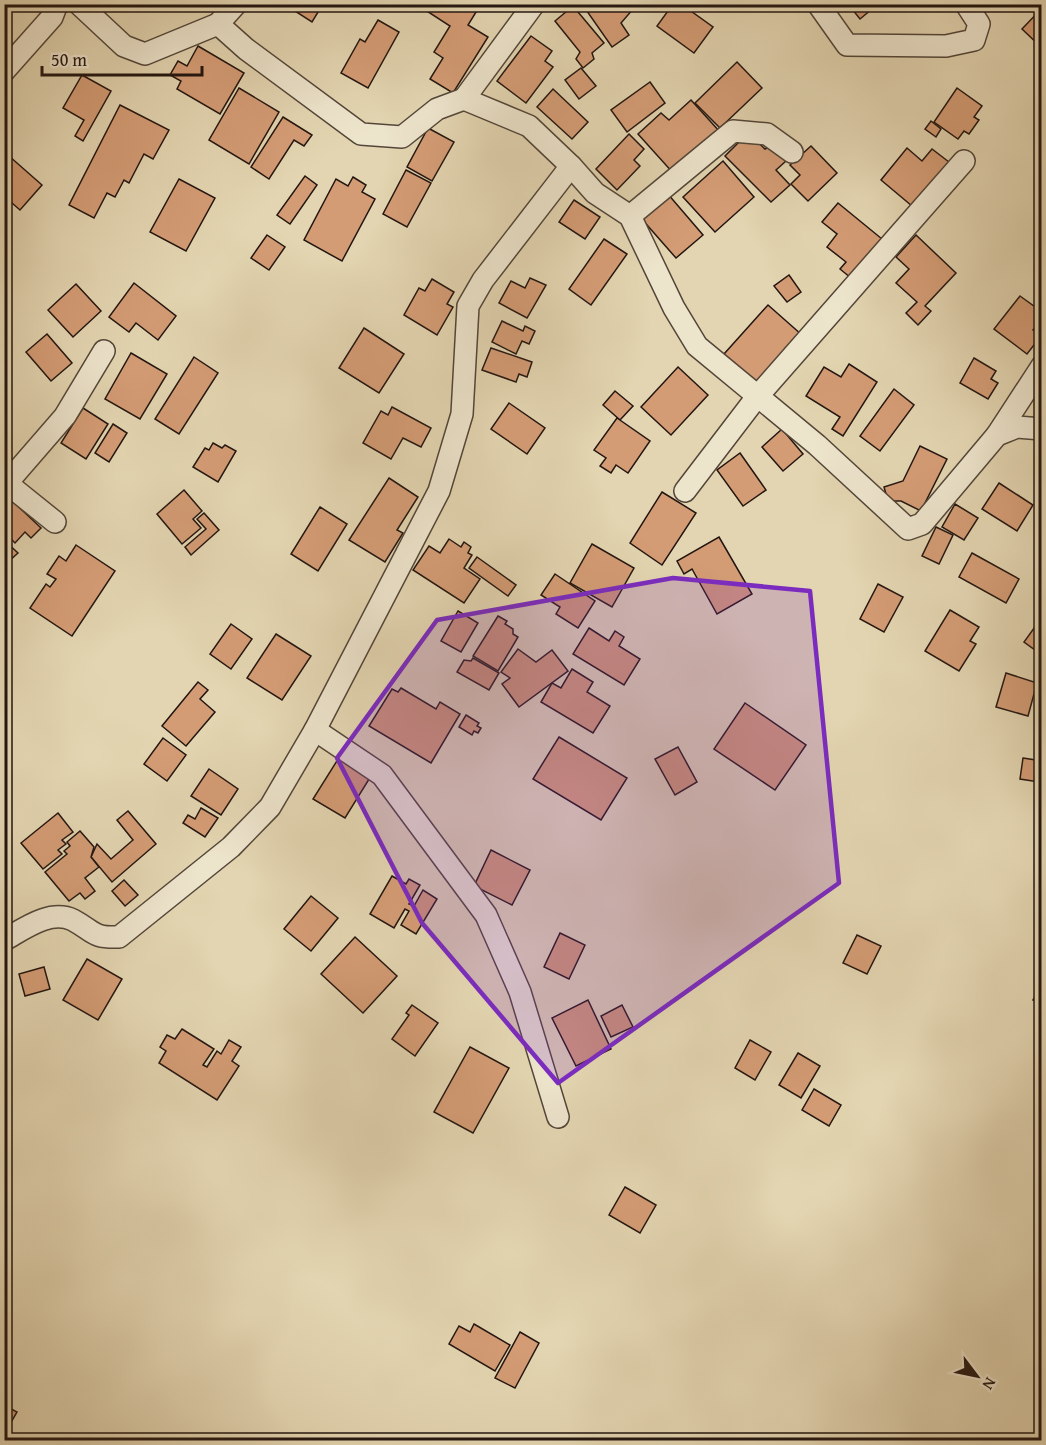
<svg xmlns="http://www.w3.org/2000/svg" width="1046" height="1445" font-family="'Gentium Book Plus',serif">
	<rect width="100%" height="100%" fill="#e3d5b1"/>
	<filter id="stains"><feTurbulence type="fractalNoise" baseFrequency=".00333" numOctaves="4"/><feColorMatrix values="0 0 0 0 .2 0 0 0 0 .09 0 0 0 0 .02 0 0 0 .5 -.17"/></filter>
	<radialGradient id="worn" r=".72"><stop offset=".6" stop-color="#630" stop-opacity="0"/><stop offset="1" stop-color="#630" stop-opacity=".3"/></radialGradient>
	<g fill="#d49c75" stroke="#231611" stroke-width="1.5">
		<polygon points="284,4 323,4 312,22"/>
		<polygon points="420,4 481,4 468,25 488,37 453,93 430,79 443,58 434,52 450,26 419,6"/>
		<polygon points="582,4 632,4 634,8 621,23 629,35 612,47"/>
		<polygon points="673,4 681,4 713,27 694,53 657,26"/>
		<polygon points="848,4 878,4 860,19"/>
		<polygon points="573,6 604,43 592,53 594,59 583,68 576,59 580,52 555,21"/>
		<polygon points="1042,8 1042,48 1022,29"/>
		<polygon points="378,20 399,32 368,88 341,73 360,39 365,42"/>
		<polygon points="531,36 552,51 545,61 553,67 526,103 497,81"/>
		<polygon points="198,46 244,73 220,114 177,89 181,81 170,75 178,61 187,66"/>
		<polygon points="737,62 762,88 720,128 695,103"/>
		<polygon points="581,68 596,86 579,99 565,80"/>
		<polygon points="82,75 111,91 83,141 75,136 84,120 63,108"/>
		<polygon points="650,82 665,103 627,132 611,110"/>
		<polygon points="239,88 279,112 249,164 209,140"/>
		<polygon points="957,88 982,106 974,117 979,120 969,134 964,131 958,139 934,122"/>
		<polygon points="553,89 588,122 572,139 537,107"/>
		<polygon points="691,100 720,132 674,174 638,134 661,113 669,120"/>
		<polygon points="120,105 169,130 153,159 144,154 129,183 124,180 115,197 107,193 94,218 69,205"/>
		<polygon points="283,117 312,135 304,146 294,140 269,179 251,167"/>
		<polygon points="931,121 941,129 936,137 925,129"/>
		<polygon points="428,128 454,142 432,181 407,167"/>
		<polygon points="748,133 765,149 771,146 786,161 776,170 790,185 771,202 725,156"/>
		<polygon points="629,134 644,149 634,160 640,166 617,190 596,169"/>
		<polygon points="811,146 837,173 808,201 791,184 800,175 790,165"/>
		<polygon points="907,148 922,161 932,149 949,162 912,206 881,180"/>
		<polygon points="9,156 42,185 20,210 4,196 4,159"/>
		<polygon points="723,161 754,197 715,232 683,197"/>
		<polygon points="406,170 431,183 407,227 383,214"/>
		<polygon points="305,176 317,185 290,224 277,215"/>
		<polygon points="353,177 366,185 362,192 375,199 342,261 304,240 336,179 348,186"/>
		<polygon points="179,179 215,198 186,251 150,232"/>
		<polygon points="667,193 703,235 676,258 640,217"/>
		<polygon points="574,200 600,217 585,239 559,222"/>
		<polygon points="838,203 882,239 851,278 840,269 846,262 827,247 837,234 822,222"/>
		<polygon points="267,235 285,247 269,270 251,258"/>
		<polygon points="916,235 956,273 925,306 931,311 918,325 906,313 917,302 896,283 909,269 896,257"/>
		<polygon points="604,239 627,254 591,305 569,289"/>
		<polygon points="789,275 801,292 787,302 774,286"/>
		<polygon points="530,278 546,285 527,318 499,303 511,281 525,288"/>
		<polygon points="432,279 454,292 447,304 453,307 437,335 404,315 419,288 425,291"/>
		<polygon points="134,283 176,316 158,340 136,323 129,332 109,317"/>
		<polygon points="76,284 101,311 73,337 48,310"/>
		<polygon points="1020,296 1042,312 1042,320 1033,330 1041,336 1027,354 994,329"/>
		<polygon points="768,305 802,335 758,385 724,354"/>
		<polygon points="502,321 523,331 525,326 535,331 529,344 522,341 516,354 492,342"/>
		<polygon points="364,328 404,354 379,393 339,368"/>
		<polygon points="47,334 72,363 51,381 26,352"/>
		<polygon points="491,348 532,362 527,377 519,374 516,382 482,370"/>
		<polygon points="131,353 167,374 140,419 105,399"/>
		<polygon points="194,357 218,373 179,434 155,419"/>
		<polygon points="974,358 996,371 991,379 998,383 988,399 960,383"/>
		<polygon points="849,364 877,382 843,436 832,429 840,417 806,396 824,367 841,377"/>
		<polygon points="678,367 708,395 671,435 641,407"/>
		<polygon points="894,389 914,405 880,451 860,436"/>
		<polygon points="615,391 633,406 620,420 603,405"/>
		<polygon points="509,403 545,428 527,454 491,429"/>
		<polygon points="392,407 431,428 421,447 403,438 391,459 363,443 381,411 388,415"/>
		<polygon points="83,408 108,424 86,459 61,443"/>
		<polygon points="617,418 650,441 628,473 616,465 611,473 600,466 606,458 594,450"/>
		<polygon points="113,424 127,433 109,462 95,453"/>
		<polygon points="782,429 803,454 783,471 762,447"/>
		<polygon points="213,443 222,448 225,445 236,451 218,482 193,467 205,448 209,450"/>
		<polygon points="920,446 947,459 921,511 901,501 888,501 884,487 903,481"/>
		<polygon points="740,453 766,490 743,506 717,470"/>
		<polygon points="389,478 418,497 397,530 403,533 385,562 349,540"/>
		<polygon points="999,483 1033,505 1017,531 982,509"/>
		<polygon points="184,490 202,511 193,519 201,528 182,544 157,514"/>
		<polygon points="662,492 696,513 662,565 630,543"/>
		<polygon points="4,493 41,528 31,538 25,532 15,543 4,532"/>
		<polygon points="955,504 978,518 964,540 942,527"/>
		<polygon points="320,507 347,524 318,571 291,554"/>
		<polygon points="204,513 219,530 191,555 185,547 206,529 197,519"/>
		<polygon points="936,527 953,535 939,564 922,556"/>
		<polygon points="719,537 752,594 717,614 692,569 684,574 677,561"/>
		<polygon points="449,539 461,547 464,542 471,547 468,553 472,555 464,568 480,579 464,603 413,570 429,546 440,553"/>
		<polygon points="4,540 18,553 8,562 11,565 4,571"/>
		<polygon points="592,544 634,568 612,607 570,583"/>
		<polygon points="76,545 115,571 72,636 30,608 46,584 50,587 56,579 47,574 59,556 66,561"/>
		<polygon points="972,553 1019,579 1006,603 959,577"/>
		<polygon points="477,557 516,585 508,596 469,568"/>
		<polygon points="555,574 595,601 578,628 556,614 560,607 541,595"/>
		<polygon points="878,584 903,597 884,632 860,619"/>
		<polygon points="950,610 979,627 970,641 976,644 959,671 925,651"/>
		<polygon points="458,611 478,623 461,652 441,641"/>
		<polygon points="498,616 507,621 505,624 513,629 513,634 518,637 498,671 473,656"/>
		<polygon points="231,624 252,639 231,669 210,654"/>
		<polygon points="1037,624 1042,627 1042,655 1024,642"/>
		<polygon points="589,628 609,641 615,631 624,637 619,646 640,659 624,685 573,654"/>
		<polygon points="276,634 311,656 282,700 247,678"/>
		<polygon points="518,649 536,662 552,650 568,671 519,707 502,684 510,678 501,672"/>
		<polygon points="473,658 499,673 489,690 457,672 464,660 471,661"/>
		<polygon points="572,669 593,682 587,692 610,706 593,733 541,702 552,683 561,688"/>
		<polygon points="1006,673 1037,683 1028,716 996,707"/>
		<polygon points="198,682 208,690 200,699 215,712 186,746 162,726"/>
		<polygon points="401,688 436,709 440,702 460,714 431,763 369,726 392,689 398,692"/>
		<polygon points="745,703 806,745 775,790 714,749"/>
		<polygon points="466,715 479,723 477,726 481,728 478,733 474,731 472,735 459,727"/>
		<polygon points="559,737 627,778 601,820 533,779"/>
		<polygon points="163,738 186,755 167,781 144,764"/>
		<polygon points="678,747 697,782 675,795 655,759"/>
		<polygon points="340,756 371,776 345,818 313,799"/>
		<polygon points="1023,758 1042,761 1039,782 1020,779"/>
		<polygon points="209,769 238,789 221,815 191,796"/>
		<polygon points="201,808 218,818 205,837 183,823 188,815 195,819"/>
		<polygon points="128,811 156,844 112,882 91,857 97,844 111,859 133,840 117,820"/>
		<polygon points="58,813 73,832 62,840 66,844 58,850 62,854 43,869 21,843"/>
		<polygon points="80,831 94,847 91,857 99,867 85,878 95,891 85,899 80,893 69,901 45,872 67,854 64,851 70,846 67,842"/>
		<polygon points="491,850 530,870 512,905 474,886"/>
		<polygon points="392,876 406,884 409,879 420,885 409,904 414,906 423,890 437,899 416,934 401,925 409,911 405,909 394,928 370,914"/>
		<polygon points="124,880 138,895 125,906 112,891"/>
		<polygon points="311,896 338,918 311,951 284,929"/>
		<polygon points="560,933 585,945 569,979 544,967"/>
		<polygon points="857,935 881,946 867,974 843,963"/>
		<polygon points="355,937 397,976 363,1013 321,974"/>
		<polygon points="87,959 122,979 98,1020 63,1000"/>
		<polygon points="44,967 50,989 25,996 19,974"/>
		<polygon points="1042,984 1042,1005 1033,1000"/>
		<polygon points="588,1000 611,1049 576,1066 552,1018"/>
		<polygon points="412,1005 438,1023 415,1056 392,1039 409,1015 406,1013"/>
		<polygon points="622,1005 633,1027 611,1037 601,1016"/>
		<polygon points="182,1029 214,1049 203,1065 207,1067 217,1051 221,1054 229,1040 241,1047 232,1061 239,1066 217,1100 159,1063 166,1051 160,1047 167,1035 175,1039"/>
		<polygon points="750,1040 771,1052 755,1080 735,1068"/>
		<polygon points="470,1047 509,1068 473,1133 434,1112"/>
		<polygon points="798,1053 820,1066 801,1098 779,1085"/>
		<polygon points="814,1089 841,1105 829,1126 802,1110"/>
		<polygon points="625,1187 656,1205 640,1233 609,1215"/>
		<polygon points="474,1324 510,1345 495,1371 449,1344 459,1326 470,1332"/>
		<polygon points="520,1332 539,1343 515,1388 495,1378"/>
		<polygon points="4,1405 17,1412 6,1431 4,1430"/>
	</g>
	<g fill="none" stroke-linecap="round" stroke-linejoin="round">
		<g stroke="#534639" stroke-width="24">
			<g id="minor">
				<polyline points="79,4 124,46 145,54 218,24 236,4"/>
				<polyline points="818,4 847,45 946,46 974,40 979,24 966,4"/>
				<polyline points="218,24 246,49 361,134 402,137 437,109 464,99 529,126 571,166 595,193 630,216 674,308 697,346 817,445 908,529 922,524 997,435 1017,427 1042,429"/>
				<polyline points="4,71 52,17 57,4"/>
				<polyline points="464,99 534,4"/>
				<polyline points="630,216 733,131 767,134 792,152"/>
				<polyline points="997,435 1042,366"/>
				<polyline points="4,481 55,522"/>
				<polyline points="7,483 65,416 104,351"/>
				<polyline points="685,491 756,398 964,161"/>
				<polyline points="315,730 382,775 486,915 520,992 558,1117"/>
				<path d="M4 940C24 929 50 909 73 920 95 932 92 938 119 937L231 847 270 807 315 730 439 491 462 414 468 306 483 280 571 166"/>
			</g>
		</g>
		<use href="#minor" stroke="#ede4cc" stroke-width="21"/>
	</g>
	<path fill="#7b2cbf" fill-opacity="0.2" stroke="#7b2cbf" stroke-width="4.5" stroke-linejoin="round" d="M673 578 810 591 839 883 558 1083 422 923 337 758 437 620Z"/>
	<rect width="1046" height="1445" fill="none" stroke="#e3d5b1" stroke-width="24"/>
	<rect x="6" y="6" width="1034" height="1433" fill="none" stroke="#231611" stroke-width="3"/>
	<rect x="12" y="12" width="1022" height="1421" fill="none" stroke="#231611" stroke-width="1.5"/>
	<g transform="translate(977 1376) rotate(122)" stroke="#ede4cc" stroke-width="4.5" paint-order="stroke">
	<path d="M0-4.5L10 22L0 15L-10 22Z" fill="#231611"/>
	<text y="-9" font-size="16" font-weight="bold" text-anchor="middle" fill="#231611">N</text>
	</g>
	<path d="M42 66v9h160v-9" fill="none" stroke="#231611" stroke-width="3"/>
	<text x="51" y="66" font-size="18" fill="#231611" stroke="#ede4cc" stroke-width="4.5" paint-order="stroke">50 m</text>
	<rect width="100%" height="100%" filter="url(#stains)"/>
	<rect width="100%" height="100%" fill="url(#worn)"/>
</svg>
